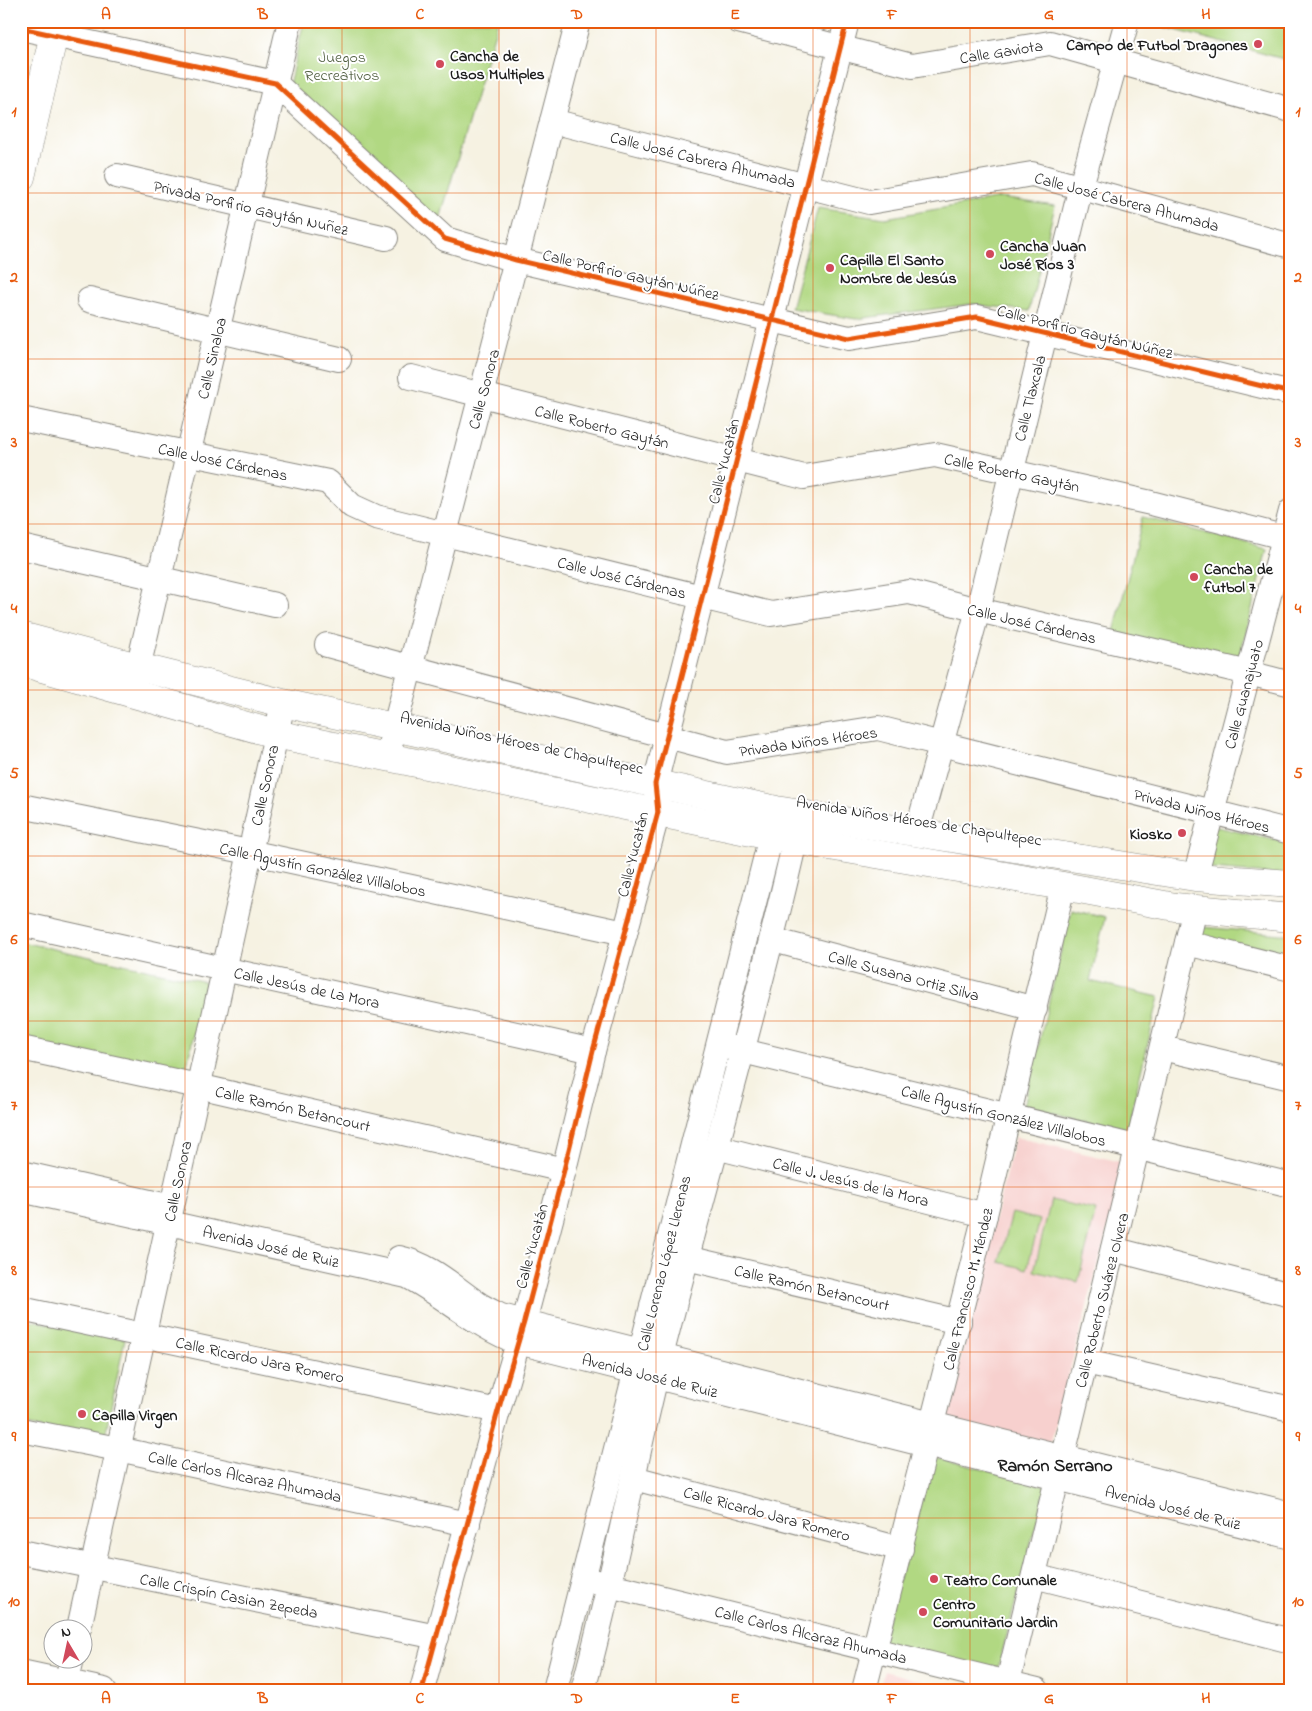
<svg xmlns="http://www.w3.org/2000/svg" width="1312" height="1711" font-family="'Indie Flower',sans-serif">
	<rect width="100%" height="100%" fill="#fff"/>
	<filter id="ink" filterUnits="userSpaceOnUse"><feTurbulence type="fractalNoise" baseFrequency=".02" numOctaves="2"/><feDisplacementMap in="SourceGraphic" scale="10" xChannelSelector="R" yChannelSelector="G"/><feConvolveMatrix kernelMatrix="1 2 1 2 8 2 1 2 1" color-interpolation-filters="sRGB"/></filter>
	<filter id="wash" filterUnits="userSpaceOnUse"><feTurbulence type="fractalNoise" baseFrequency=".0096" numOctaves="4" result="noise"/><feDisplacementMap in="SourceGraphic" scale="20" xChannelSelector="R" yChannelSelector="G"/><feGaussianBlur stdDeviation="1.12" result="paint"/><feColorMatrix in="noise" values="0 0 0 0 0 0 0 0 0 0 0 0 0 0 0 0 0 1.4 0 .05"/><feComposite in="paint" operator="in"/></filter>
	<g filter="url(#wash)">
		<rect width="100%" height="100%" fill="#f6f2e2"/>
		<g fill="#f7d0ce">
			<polygon points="1015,1137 1125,1163 1050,1445 946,1419"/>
			<polygon points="884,1671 955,1690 879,1690"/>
		</g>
		<g fill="#b1d882" stroke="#667a4f">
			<polygon points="304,21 498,21 438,226 288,89"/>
			<polygon points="1161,21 1291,21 1291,61 1160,26"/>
			<polygon points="1001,198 1055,206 1029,311 972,304 856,319 791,308 818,208 885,218"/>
			<polygon points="1143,517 1267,549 1238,663 1114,632"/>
			<polygon points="1213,826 1291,844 1291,876 1202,868"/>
			<polygon points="1071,909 1105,917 1090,981 1159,997 1127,1130 1024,1106"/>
			<polygon points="1202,927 1291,935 1291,960 1199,938"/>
			<polygon points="21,942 206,982 184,1077 21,1041"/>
			<polygon points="1051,1200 1096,1210 1078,1282 1034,1271"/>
			<polygon points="1012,1213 1040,1220 1027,1269 999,1262"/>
			<polygon points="21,1318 125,1339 104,1441 21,1424"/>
			<polygon points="931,1456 1046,1486 996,1676 881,1646"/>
		</g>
	</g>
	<g filter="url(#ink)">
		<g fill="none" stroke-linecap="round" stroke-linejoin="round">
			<g stroke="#89877f" stroke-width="26">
				<g id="minor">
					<polyline points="738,21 912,66 1050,43 1291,110"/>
					<polyline points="21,28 275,83 445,239 516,260 849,338 977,317 1291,393"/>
					<polyline points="552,121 869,202 1032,174 1291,246"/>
					<polyline points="117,176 386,238"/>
					<polyline points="89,300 339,359"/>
					<polyline points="411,377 804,477 935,455 1151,503 1291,539"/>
					<polyline points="21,419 328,482 352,506 376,517 771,614 909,592 978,610 1249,673 1291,684"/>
					<polyline points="21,547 275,605"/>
					<polyline points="327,645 727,752 878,728 1291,832"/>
					<polyline points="134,685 290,21"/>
					<polyline points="387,757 578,21"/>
					<polyline points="21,806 249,852 625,933"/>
					<polyline points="917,832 978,610 1081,186 1127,21"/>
					<polyline points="1195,877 1291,511"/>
					<polyline points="21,924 593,1051"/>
					<polyline points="773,940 1035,1009"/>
					<polyline points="1187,943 1291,969"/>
					<polyline points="727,1047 1291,1185"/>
					<polyline points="21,1048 198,1086 564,1170"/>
					<polyline points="1162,1048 1291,1078"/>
					<polyline points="716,1147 985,1215"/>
					<polyline points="21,1173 163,1205"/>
					<path d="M21 1190 407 1276C445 1296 477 1327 518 1342L1291 1537"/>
					<polyline points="1113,1249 1291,1295"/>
					<polyline points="674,1255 959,1322"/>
					<path d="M399 1258C431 1265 451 1285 477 1303 484 1308 493 1312 501 1316L1291 1514"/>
					<polyline points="21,1309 498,1411"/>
					<polyline points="1086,1362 1291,1409"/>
					<polyline points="21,1430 118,1449 468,1524"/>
					<polyline points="634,1478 901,1549"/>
					<polyline points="21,1552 437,1637"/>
					<polyline points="1034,1576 1291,1641"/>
					<polyline points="593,1581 1037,1690"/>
					<polyline points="79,1628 283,703"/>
					<polyline points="21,1672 104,1690"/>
					<polyline points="65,1690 72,1658"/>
					<polyline points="422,1690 498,1411 524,1322 564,1170 593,1051 658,812 655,784 847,21"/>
					<polyline points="555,1690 771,836"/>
					<path d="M583 1690C613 1581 633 1469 660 1360 704 1187 755 1015 795 841"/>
					<polyline points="864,1690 985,1215 1063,886"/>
					<polyline points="1006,1690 1195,909"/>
				</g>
			</g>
			<g stroke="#89877f" stroke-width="29">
				<g id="major">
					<polyline points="21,177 57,21"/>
					<polyline points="21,636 138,667 283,703 776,810 1195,877 1291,884"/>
					<polyline points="21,662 275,734 771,836 1063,886 1175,907 1291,918"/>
				</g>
			</g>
			<use href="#minor" stroke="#fff" stroke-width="24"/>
			<use href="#major" stroke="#fff" stroke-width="28"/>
			<g stroke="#fff" stroke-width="8">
				<g id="cycleway">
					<polyline points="21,28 275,83 445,239 516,260 849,338 977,317 1291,393"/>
					<polyline points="422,1690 498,1411 524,1322 564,1170 593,1051 658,812 655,784 847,21"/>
				</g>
			</g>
			<use href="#cycleway" stroke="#e8590c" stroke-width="5"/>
		</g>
	</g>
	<path fill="none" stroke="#e8590c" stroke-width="1" stroke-opacity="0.55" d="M185 21V1690M342 21V1690M499 21V1690M656 21V1690M813 21V1690M970 21V1690M1127 21V1690M21 193H1291M21 359H1291M21 524H1291M21 690H1291M21 856H1291M21 1021H1291M21 1187H1291M21 1352H1291M21 1518H1291"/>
	<g fill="#d1495b" stroke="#fff" stroke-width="2">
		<circle cx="1258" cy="44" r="5"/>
		<circle cx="440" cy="64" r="5"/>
		<circle cx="990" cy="254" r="5"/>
		<circle cx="830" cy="268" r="5"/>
		<circle cx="1194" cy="577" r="5"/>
		<circle cx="1182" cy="833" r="5"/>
		<circle cx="82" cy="1414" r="5"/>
		<circle cx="934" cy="1579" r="5"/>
		<circle cx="923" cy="1612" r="5"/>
	</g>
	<g text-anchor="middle" stroke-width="4" stroke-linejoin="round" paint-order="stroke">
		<g font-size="16" font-weight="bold" fill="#1c1c1c" stroke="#fff" text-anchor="start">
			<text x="1248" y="50" text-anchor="end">Campo de Futbol Dragones</text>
			<text x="450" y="61">Cancha de<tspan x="450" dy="18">Usos Multiples</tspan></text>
			<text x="1000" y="251">Cancha Juan<tspan x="1000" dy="18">José Ríos 3</tspan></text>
			<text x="840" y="265">Capilla El Santo<tspan x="840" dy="18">Nombre de Jesús</tspan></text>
			<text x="1204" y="574">Cancha de<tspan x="1204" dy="18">futbol 7</tspan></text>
			<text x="1172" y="839" text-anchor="end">Kiosko</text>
			<text x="92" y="1420">Capilla Virgen</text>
			<text x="944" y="1585">Teatro Comunale</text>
			<text x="933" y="1609">Centro<tspan x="933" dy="18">Comunitario Jardin</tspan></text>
		</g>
		<g font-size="16" fill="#1c1c1c" stroke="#fff">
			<text transform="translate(1001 51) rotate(-9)" y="6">Calle Gaviota</text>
			<text transform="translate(703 159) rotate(14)" y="6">Calle José Cabrera Ahumada</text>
			<text transform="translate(1127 201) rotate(15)" y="6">Calle José Cabrera Ahumada</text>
			<text transform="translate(251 207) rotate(13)" y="6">Privada Porfirio Gaytán Nuñez</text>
			<text transform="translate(631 274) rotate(13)" y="6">Calle Porfirio Gaytán Núñez</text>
			<text transform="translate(1085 331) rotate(14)" y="6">Calle Porfirio Gaytán Núñez</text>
			<text transform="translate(211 358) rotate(-77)" y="6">Calle Sinaloa</text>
			<text transform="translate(483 389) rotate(-75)" y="6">Calle Sonora</text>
			<text transform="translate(1029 398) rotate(-76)" y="6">Calle Tlaxcala</text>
			<text transform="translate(602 426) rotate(14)" y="6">Calle Roberto Gaytán</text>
			<text transform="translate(223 461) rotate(12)" y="6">Calle José Cárdenas</text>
			<text transform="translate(723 461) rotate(-76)" y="6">Calle Yucatán</text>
			<text transform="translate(1012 472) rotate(12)" y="6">Calle Roberto Gaytán</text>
			<text transform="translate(622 577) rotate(14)" y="6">Calle José Cárdenas</text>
			<text transform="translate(1032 623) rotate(13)" y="6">Calle José Cárdenas</text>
			<text transform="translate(1243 694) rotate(-75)" y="6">Calle Guanajuato</text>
			<text transform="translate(808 741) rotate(-8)" y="6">Privada Niños Héroes</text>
			<text transform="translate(522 742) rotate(12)" y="6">Avenida Niños Héroes de Chapultepec</text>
			<text transform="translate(264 785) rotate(-78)" y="6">Calle Sonora</text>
			<text transform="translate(1202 810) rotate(14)" y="6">Privada Niños Héroes</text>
			<text transform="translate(919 820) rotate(9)" y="6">Avenida Niños Héroes de Chapultepec</text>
			<text transform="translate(632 854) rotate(-76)" y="6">Calle Yucatán</text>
			<text transform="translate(323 869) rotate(12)" y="6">Calle Agustín González Villalobos</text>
			<text transform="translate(904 975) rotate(15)" y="6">Calle Susana Ortiz Silva</text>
			<text transform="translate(307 987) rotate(12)" y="6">Calle Jesús de La Mora</text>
			<text transform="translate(293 1108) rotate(13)" y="6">Calle Ramón Betancourt</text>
			<text transform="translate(1004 1115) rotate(14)" y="6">Calle Agustín González Villalobos</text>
			<text transform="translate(177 1181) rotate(-78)" y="6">Calle Sonora</text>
			<text transform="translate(851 1181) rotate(14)" y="6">Calle J. Jesús de la Mora</text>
			<text transform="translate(271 1246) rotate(13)" y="6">Avenida José de Ruiz</text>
			<text transform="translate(531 1246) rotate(-75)" y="6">Calle Yucatán</text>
			<text transform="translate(663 1263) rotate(-76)" y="6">Calle Lorenzo López Llerenas</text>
			<text transform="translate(812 1287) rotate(13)" y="6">Calle Ramón Betancourt</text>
			<text transform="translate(967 1289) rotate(-76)" y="6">Calle Francisco M. Méndez</text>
			<text transform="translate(1101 1300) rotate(-76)" y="6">Calle Roberto Suárez Olvera</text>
			<text transform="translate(260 1359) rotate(12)" y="6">Calle Ricardo Jara Romero</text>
			<text transform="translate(650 1375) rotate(14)" y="6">Avenida José de Ruiz</text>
			<text transform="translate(245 1476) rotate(12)" y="6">Calle Carlos Alcaraz Ahumada</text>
			<text transform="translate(1173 1507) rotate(14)" y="6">Avenida José de Ruiz</text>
			<text transform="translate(767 1513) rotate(15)" y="6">Calle Ricardo Jara Romero</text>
			<text transform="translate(229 1595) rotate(11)" y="6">Calle Crispín Casian Zepeda</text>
			<text transform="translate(811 1634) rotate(14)" y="6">Calle Carlos Alcaraz Ahumada</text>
		</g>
		<g font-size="16" fill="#505e40" stroke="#fff">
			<text x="342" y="62">Juegos<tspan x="342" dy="18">Recreativos</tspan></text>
		</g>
		<g font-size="18" font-weight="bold" fill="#1c1c1c" stroke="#fff">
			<text x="1055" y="1471">Ramón Serrano</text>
		</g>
	</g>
	<rect width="1312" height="1711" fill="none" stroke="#fff" stroke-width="55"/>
	<g transform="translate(68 1644) rotate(351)"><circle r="24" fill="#ffffff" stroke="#a4a4a4"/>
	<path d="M0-4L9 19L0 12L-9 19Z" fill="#d1495b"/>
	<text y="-8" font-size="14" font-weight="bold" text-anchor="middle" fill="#1c1c1c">N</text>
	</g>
	<rect x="28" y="28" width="1256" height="1656" fill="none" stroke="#e8590c" stroke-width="2"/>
	<g font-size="16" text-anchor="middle" font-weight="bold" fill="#e8590c">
		<text x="106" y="19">A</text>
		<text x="263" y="19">B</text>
		<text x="420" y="19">C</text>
		<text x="577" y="19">D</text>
		<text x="735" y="19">E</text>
		<text x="892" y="19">F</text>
		<text x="1049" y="19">G</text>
		<text x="1206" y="19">H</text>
		<text x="14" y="116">1</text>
		<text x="1298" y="116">1</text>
		<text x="14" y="282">2</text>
		<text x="1298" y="282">2</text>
		<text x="14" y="447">3</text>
		<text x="1298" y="447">3</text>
		<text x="14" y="613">4</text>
		<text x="1298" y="613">4</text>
		<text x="14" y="778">5</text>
		<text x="1298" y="778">5</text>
		<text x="14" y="944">6</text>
		<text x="1298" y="944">6</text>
		<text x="14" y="1110">7</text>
		<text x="1298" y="1110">7</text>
		<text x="14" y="1275">8</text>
		<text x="1298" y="1275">8</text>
		<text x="14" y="1441">9</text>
		<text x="1298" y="1441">9</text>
		<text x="14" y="1606">10</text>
		<text x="1298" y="1606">10</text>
		<text x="106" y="1703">A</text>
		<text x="263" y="1703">B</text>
		<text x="420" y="1703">C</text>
		<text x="577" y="1703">D</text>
		<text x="735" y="1703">E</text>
		<text x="892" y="1703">F</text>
		<text x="1049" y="1703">G</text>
		<text x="1206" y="1703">H</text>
	</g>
</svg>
